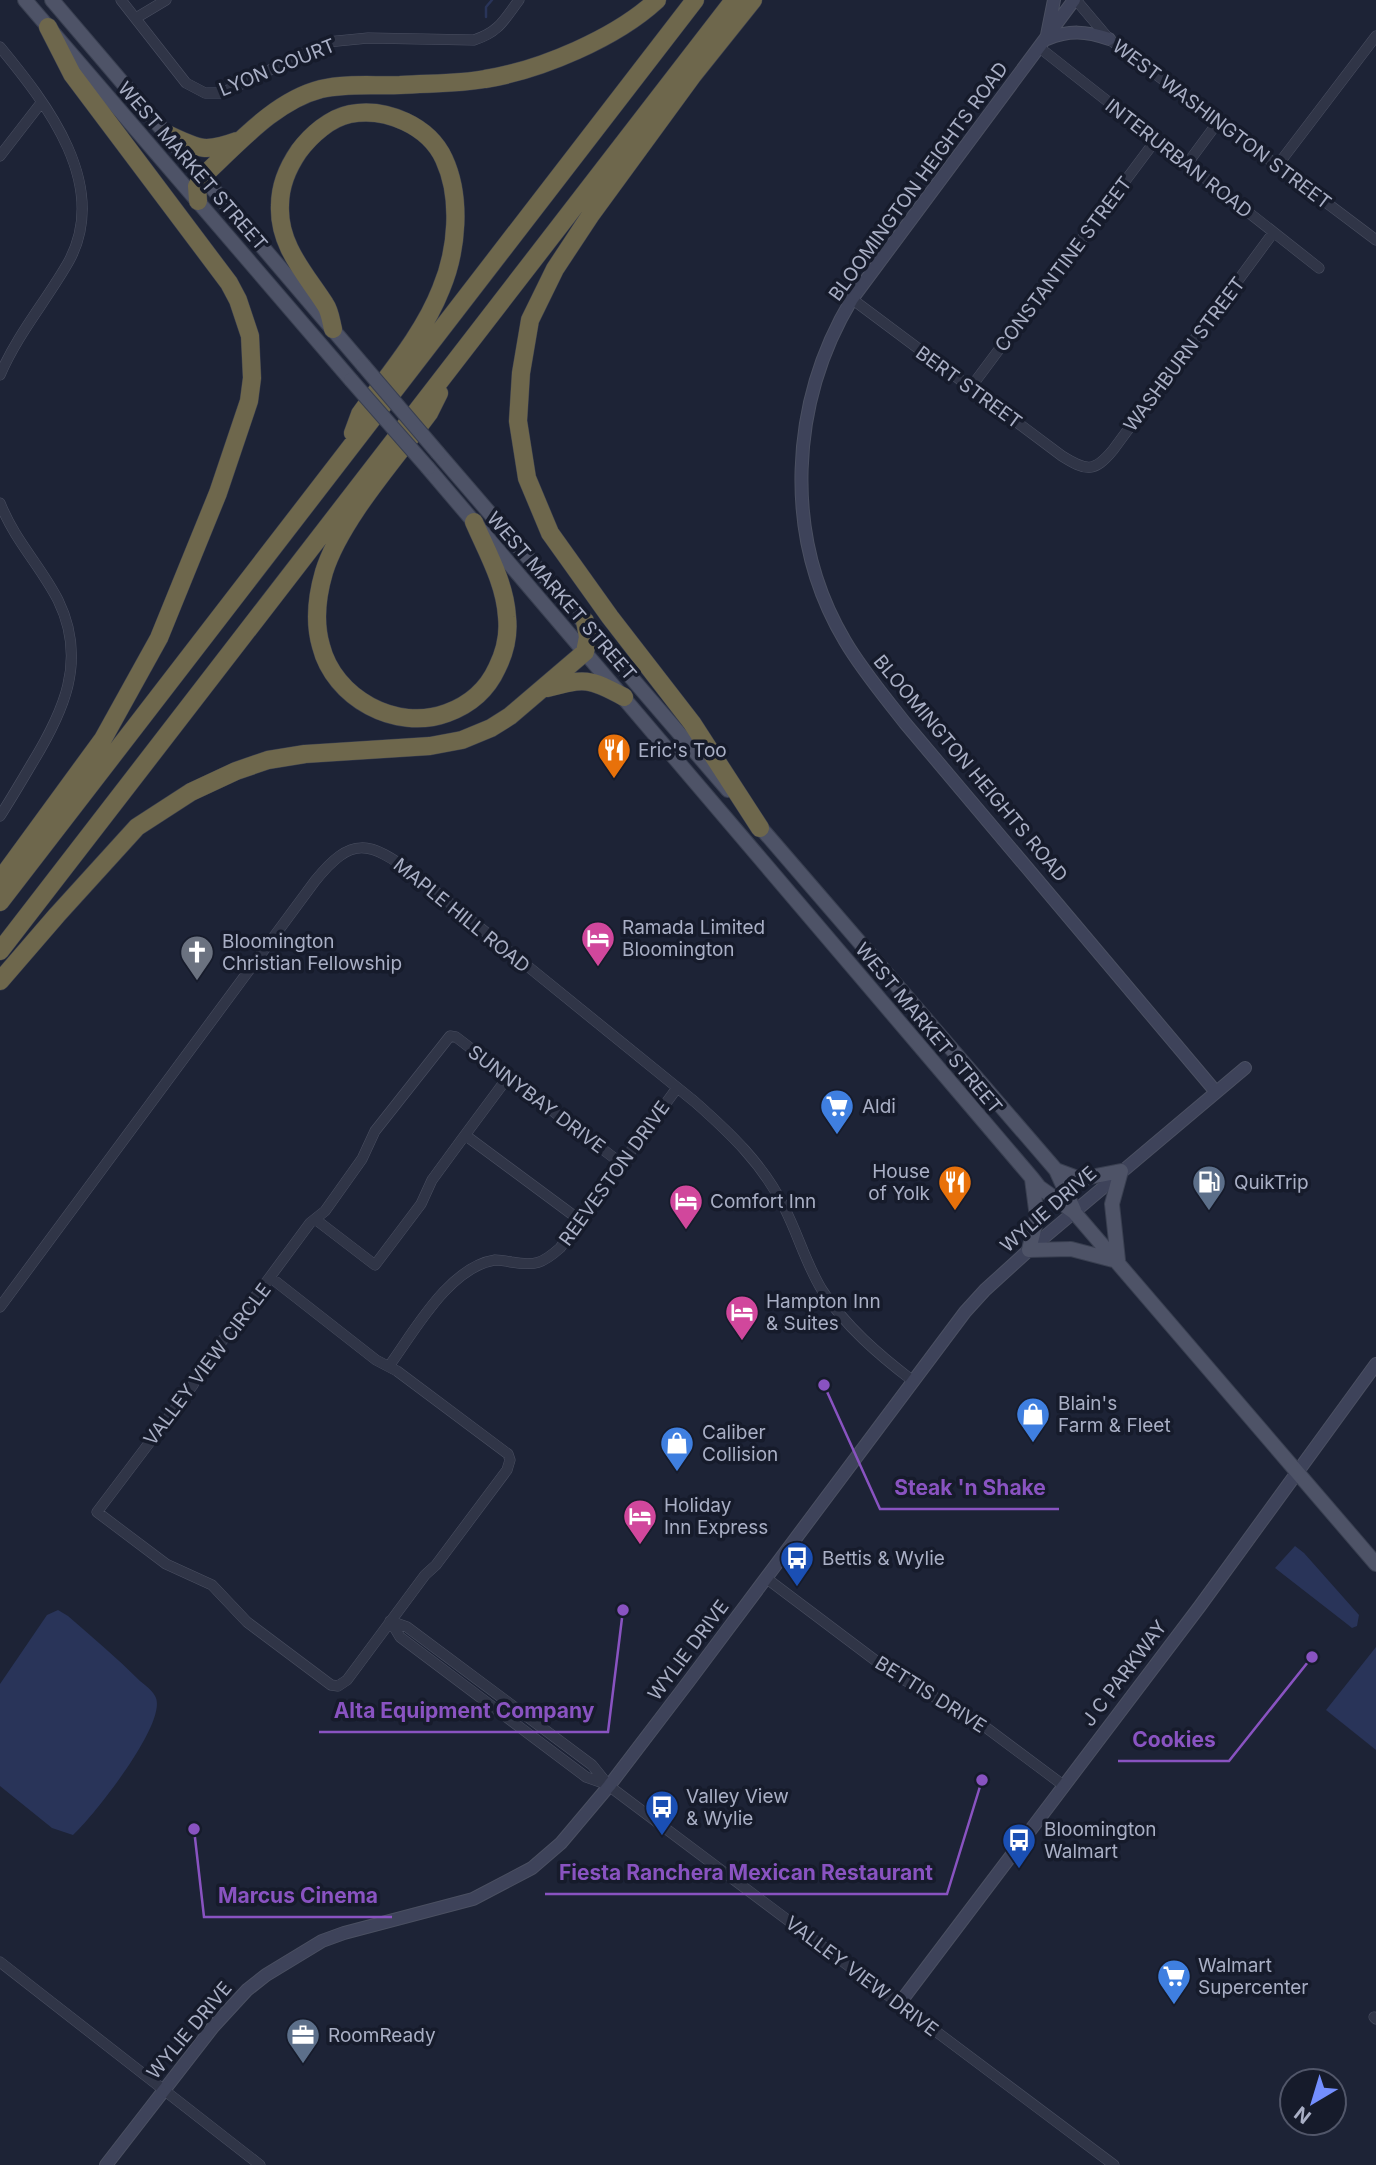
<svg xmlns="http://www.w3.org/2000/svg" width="1376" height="2165" viewBox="0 0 1376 2165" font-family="Inter,sans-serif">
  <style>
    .water { fill: #293459 }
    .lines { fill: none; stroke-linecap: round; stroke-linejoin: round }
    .stream { stroke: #293459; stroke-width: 2.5 }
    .street-casing { stroke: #4b5062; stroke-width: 11 }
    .secondary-casing { stroke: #4b5062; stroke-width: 14 }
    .primary-casing { stroke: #393f50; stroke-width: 16 }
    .highway-casing { stroke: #383d4e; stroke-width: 19 }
    .street { stroke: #303547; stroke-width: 10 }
    .secondary { stroke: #3e435a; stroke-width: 12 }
    .primary { stroke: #4e5367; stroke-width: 14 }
    .highway { stroke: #6e674c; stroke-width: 18 }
    .primary-bridge-casing { stroke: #393f50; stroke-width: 16; stroke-linecap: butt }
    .primary-bridge { stroke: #4e5367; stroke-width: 14 }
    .labels { text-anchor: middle; stroke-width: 7; stroke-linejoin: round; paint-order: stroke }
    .street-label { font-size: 19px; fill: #a9afc5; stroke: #161b2b }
    .poi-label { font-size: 19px; fill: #a9afc5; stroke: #161b2b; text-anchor: start }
    .leader { fill: none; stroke: #8953c1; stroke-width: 2.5 }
    .callout-dot { fill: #8953c1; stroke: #161b2b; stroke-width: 2.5 }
    .callout-label { font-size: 21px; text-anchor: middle; font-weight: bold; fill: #8953c1; stroke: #161b2b; stroke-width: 7; stroke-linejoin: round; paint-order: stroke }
  </style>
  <rect width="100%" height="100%" fill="#1d2336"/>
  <path class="water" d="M1295,1546L1304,1553L1359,1615L1357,1626L1352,1628L1347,1624L1275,1568Z
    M58,1610L68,1616C92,1637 117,1658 140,1681C145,1685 152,1690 155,1696C170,1720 93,1817 73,1835L52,1828L0,1786V1684L47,1615Z
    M1376,1647V1750L1326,1710Z"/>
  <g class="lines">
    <path class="stream" d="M486,17V7L492,0"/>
    <g class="street-casing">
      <path id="street" d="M121,0L186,83L205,93H220L231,89L327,42L368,38L474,40C499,32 504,20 519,0
        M1076,0L1109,39L1376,240
        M136,18L166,0
        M0,47C47,104 110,185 69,261C47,300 18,333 0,375
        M1040,48L1319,268
        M0,156L41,103
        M1187,164L1218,122
        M1277,166L1376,36
        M852,299L1062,456C1086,471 1094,473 1113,450L1273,233
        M971,387L1155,141
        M0,503C15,541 40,565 58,600C88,661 63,713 31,765C21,782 11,799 0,816
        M465,1135L508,1077
        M315,1219L375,1265L421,1204L432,1180L465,1135L581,1221
        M270,1277L376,1360L397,1371L508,1454L510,1460L507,1470L436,1565L425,1575L347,1680L338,1686L331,1685L247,1622L212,1585L166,1564L97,1512L193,1385L199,1372Z
        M270,1277L310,1223L325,1211L362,1159L375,1131L450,1036L456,1037L622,1164
        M0,1307L315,881C352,835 369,841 414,874L695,1102C730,1133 763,1164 784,1207C798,1234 806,1264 822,1290C845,1326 879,1355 913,1381
        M389,1366C414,1332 449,1267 495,1260C500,1260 506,1261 511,1262C535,1266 542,1264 560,1248L677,1088
        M766,1578L892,1673L980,1723L1063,1785
        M390,1621L407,1627L592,1765L609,1786L1114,2165
        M391,1622L400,1637L586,1777L606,1784
        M0,1962L260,2165
        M1374,2017L1376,2019"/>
    </g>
    <g class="secondary-casing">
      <path id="secondary" d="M1074,0L852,299C790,402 782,535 845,641C862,670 884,696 905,723L1216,1092
        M1047,35L1054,0
        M1047,39C1069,30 1086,31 1109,39
        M899,2004L1200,1606L1376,1364
        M106,2165L213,2027L247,1990L266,1975L322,1941L344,1933L473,1899L532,1868L561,1843L609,1786L689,1681L965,1312L985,1290L1029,1250L1245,1068"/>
    </g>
    <g class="primary-casing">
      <path id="primary" d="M25,0L351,380
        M52,0L363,365
        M438,453L728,790
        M428,468L1032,1178L1039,1187L1074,1212L1376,1564
        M755,821L1056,1170L1074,1210
        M1056,1170L1080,1179L1121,1171L1112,1204L1118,1260
        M1032,1179L1037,1217L1029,1250L1071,1249L1117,1261"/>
    </g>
    <g class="highway-casing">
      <path id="highway" d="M753,0L693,75L590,216L555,269L530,320L521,373L518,421L527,478L550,533L610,617L692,723L760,828
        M167,134C199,149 204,153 237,141
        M198,201L197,186L202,177C237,145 274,101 321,89C346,83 374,86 400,85C428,83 458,84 485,79C541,70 616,38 657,0
        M333,329C331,321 330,311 325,304C305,273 278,245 280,205C280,185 288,167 299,151C311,135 330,118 350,114C386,107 429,126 444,159C462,198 457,251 441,289C423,335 388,375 360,414L353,433
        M439,393L429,413C396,458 340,520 324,572C317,596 314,622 321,646C334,698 396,732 447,713C469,705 487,690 497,668C505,652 509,635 507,617C505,583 487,552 474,522
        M547,688C585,678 589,678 624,697
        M0,880L103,739L159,638L218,493L249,401L252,378L250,336L238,300L229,283L72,74L48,27
        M0,902L695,0
        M0,951L734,0
        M0,981L57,915L137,827L191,792L236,771L268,760L305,754L430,746L462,740L491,728L510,716L585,652L588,637L585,621"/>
    </g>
    <use href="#street" class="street"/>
    <use href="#secondary" class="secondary"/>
    <use href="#primary" class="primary"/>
    <use href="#highway" class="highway"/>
    <g class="primary-bridge-casing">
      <path id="primary-bridge" d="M363,365L438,453
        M351,380L428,468"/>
    </g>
    <use href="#primary-bridge" class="primary-bridge"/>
  </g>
  <defs>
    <g id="restaurant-pin" transform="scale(1.75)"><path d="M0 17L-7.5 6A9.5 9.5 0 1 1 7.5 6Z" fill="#e8710a" stroke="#161b2b"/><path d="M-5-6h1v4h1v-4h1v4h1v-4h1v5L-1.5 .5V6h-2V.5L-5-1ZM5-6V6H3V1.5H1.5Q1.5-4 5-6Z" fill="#fff"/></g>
    <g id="hotel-pin" transform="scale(1.75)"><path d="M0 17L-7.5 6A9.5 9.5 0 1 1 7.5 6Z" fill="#d1479c" stroke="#161b2b"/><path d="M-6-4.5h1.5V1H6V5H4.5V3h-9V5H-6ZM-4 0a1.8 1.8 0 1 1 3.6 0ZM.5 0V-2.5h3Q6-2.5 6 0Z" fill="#fff"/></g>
    <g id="church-pin" transform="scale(1.75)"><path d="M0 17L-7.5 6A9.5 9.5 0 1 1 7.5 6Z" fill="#6b7280" stroke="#161b2b"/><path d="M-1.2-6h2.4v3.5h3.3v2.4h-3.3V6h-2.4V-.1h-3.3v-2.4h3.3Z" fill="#fff"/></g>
    <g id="supermarket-pin" transform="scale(1.75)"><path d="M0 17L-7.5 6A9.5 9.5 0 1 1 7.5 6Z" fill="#3f7fe0" stroke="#161b2b"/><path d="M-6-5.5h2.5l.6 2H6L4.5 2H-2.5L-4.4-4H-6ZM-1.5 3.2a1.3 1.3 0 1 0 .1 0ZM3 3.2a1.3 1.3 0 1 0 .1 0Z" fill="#fff"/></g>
    <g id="fuel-pin" transform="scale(1.75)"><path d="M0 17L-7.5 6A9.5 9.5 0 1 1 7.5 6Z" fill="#5c6f8a" stroke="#161b2b"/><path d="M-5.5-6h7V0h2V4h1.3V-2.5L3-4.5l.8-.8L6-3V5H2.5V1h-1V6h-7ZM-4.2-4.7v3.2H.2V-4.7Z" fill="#fff"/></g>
    <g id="shop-pin" transform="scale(1.75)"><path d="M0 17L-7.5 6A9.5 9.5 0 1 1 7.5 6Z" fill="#3f7fe0" stroke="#161b2b"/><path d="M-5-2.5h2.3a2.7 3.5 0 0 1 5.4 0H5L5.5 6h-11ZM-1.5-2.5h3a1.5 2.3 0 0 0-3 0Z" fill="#fff"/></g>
    <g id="bus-pin" transform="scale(1.75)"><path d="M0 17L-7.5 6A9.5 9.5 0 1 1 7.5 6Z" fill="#1a4fb4" stroke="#161b2b"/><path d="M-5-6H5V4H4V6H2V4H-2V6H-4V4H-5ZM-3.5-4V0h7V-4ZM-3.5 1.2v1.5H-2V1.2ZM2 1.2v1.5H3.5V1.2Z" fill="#fff"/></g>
    <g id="office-pin" transform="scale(1.75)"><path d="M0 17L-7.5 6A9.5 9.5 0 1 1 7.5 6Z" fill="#5c6f8a" stroke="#161b2b"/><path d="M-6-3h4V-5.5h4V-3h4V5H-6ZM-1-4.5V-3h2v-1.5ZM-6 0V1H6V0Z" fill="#fff"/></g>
  </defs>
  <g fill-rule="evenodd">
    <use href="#restaurant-pin" x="614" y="750"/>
    <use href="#hotel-pin" x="598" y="938"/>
    <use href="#church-pin" x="197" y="952"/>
    <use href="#supermarket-pin" x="837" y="1106"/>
    <use href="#restaurant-pin" x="955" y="1182"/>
    <use href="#fuel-pin" x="1209" y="1182"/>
    <use href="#hotel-pin" x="686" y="1201"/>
    <use href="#hotel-pin" x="742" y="1312"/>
    <use href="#shop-pin" x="1033" y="1414"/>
    <use href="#shop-pin" x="677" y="1443"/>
    <use href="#hotel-pin" x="640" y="1516"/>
    <use href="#bus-pin" x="797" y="1558"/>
    <use href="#bus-pin" x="662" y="1807"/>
    <use href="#bus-pin" x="1019" y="1840"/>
    <use href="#supermarket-pin" x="1174" y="1976"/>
    <use href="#office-pin" x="303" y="2035"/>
  </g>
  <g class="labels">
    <g class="street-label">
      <text transform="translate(277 67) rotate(-22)" y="7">LYON COURT</text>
      <text transform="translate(1222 124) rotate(37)" y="7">WEST WASHINGTON STREET</text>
      <text transform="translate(1179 158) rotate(38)" y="7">INTERURBAN ROAD</text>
      <text transform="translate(193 166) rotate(49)" y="7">WEST MARKET STREET</text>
      <text transform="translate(918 181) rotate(-54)" y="7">BLOOMINGTON HEIGHTS ROAD</text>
      <text transform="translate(1063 264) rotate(-53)" y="7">CONSTANTINE STREET</text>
      <text transform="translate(1184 354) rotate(-53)" y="7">WASHBURN STREET</text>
      <text transform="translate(969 387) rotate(36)" y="7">BERT STREET</text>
      <text transform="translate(562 596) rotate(49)" y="7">WEST MARKET STREET</text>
      <text transform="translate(971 768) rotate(50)" y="7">BLOOMINGTON HEIGHTS ROAD</text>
      <text transform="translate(462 915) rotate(39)" y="7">MAPLE HILL ROAD</text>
      <text transform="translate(929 1028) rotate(50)" y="7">WEST MARKET STREET</text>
      <text transform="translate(537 1099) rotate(37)" y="7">SUNNYBAY DRIVE</text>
      <text transform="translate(614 1173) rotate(-54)" y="7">REEVESTON DRIVE</text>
      <text transform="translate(1048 1209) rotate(-41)" y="7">WYLIE DRIVE</text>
      <text transform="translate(207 1364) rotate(-53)" y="7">VALLEY VIEW CIRCLE</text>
      <text transform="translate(688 1650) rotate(-53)" y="7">WYLIE DRIVE</text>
      <text transform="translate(1124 1673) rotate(-53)" y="7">J C PARKWAY</text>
      <text transform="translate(931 1694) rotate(32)" y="7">BETTIS DRIVE</text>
      <text transform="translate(862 1976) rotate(37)" y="7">VALLEY VIEW DRIVE</text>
      <text transform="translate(189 2030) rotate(-50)" y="7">WYLIE DRIVE</text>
    </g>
    <g class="poi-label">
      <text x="638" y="757">Eric's Too</text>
      <text x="622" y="934">Ramada Limited<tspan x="622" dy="22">Bloomington</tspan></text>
      <text x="222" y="948">Bloomington<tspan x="222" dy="22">Christian Fellowship</tspan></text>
      <text x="862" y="1113">Aldi</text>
      <text x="930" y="1178" text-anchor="end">House<tspan x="930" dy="22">of Yolk</tspan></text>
      <text x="1234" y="1189">QuikTrip</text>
      <text x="710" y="1208">Comfort Inn</text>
      <text x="766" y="1308">Hampton Inn<tspan x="766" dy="22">&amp; Suites</tspan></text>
      <text x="1058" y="1410">Blain's<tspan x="1058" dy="22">Farm &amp; Fleet</tspan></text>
      <text x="702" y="1439">Caliber<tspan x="702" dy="22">Collision</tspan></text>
      <text x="664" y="1512">Holiday<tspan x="664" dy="22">Inn Express</tspan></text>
      <text x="822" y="1565">Bettis &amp; Wylie</text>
      <text x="686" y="1803">Valley View<tspan x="686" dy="22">&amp; Wylie</tspan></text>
      <text x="1044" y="1836">Bloomington<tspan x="1044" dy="22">Walmart</tspan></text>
      <text x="1198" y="1972">Walmart<tspan x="1198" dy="22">Supercenter</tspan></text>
      <text x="328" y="2042">RoomReady</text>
    </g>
  </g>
  <path class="leader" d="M824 1385L880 1509H1059M623 1610L608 1732H319M1312 1657L1229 1761H1118M982 1780L947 1894H545M194 1829L204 1917H392"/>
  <g class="callout-dot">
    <circle cx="824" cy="1385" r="7"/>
    <circle cx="623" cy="1610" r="7"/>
    <circle cx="1312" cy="1657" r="7"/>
    <circle cx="982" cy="1780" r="7"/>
    <circle cx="194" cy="1829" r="7"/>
  </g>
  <g class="callout-label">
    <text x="970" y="1495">Steak 'n Shake</text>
    <text x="464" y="1718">Alta Equipment Company</text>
    <text x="1174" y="1747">Cookies</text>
    <text x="746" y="1880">Fiesta Ranchera Mexican Restaurant</text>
    <text x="298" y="1903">Marcus Cinema</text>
  </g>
  <g transform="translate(1313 2102) rotate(218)"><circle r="33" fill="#161b2b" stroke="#515669" stroke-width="2"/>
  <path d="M0-5L12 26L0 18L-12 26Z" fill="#748fff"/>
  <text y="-10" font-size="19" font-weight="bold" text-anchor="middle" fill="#a9afc5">N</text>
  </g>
</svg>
